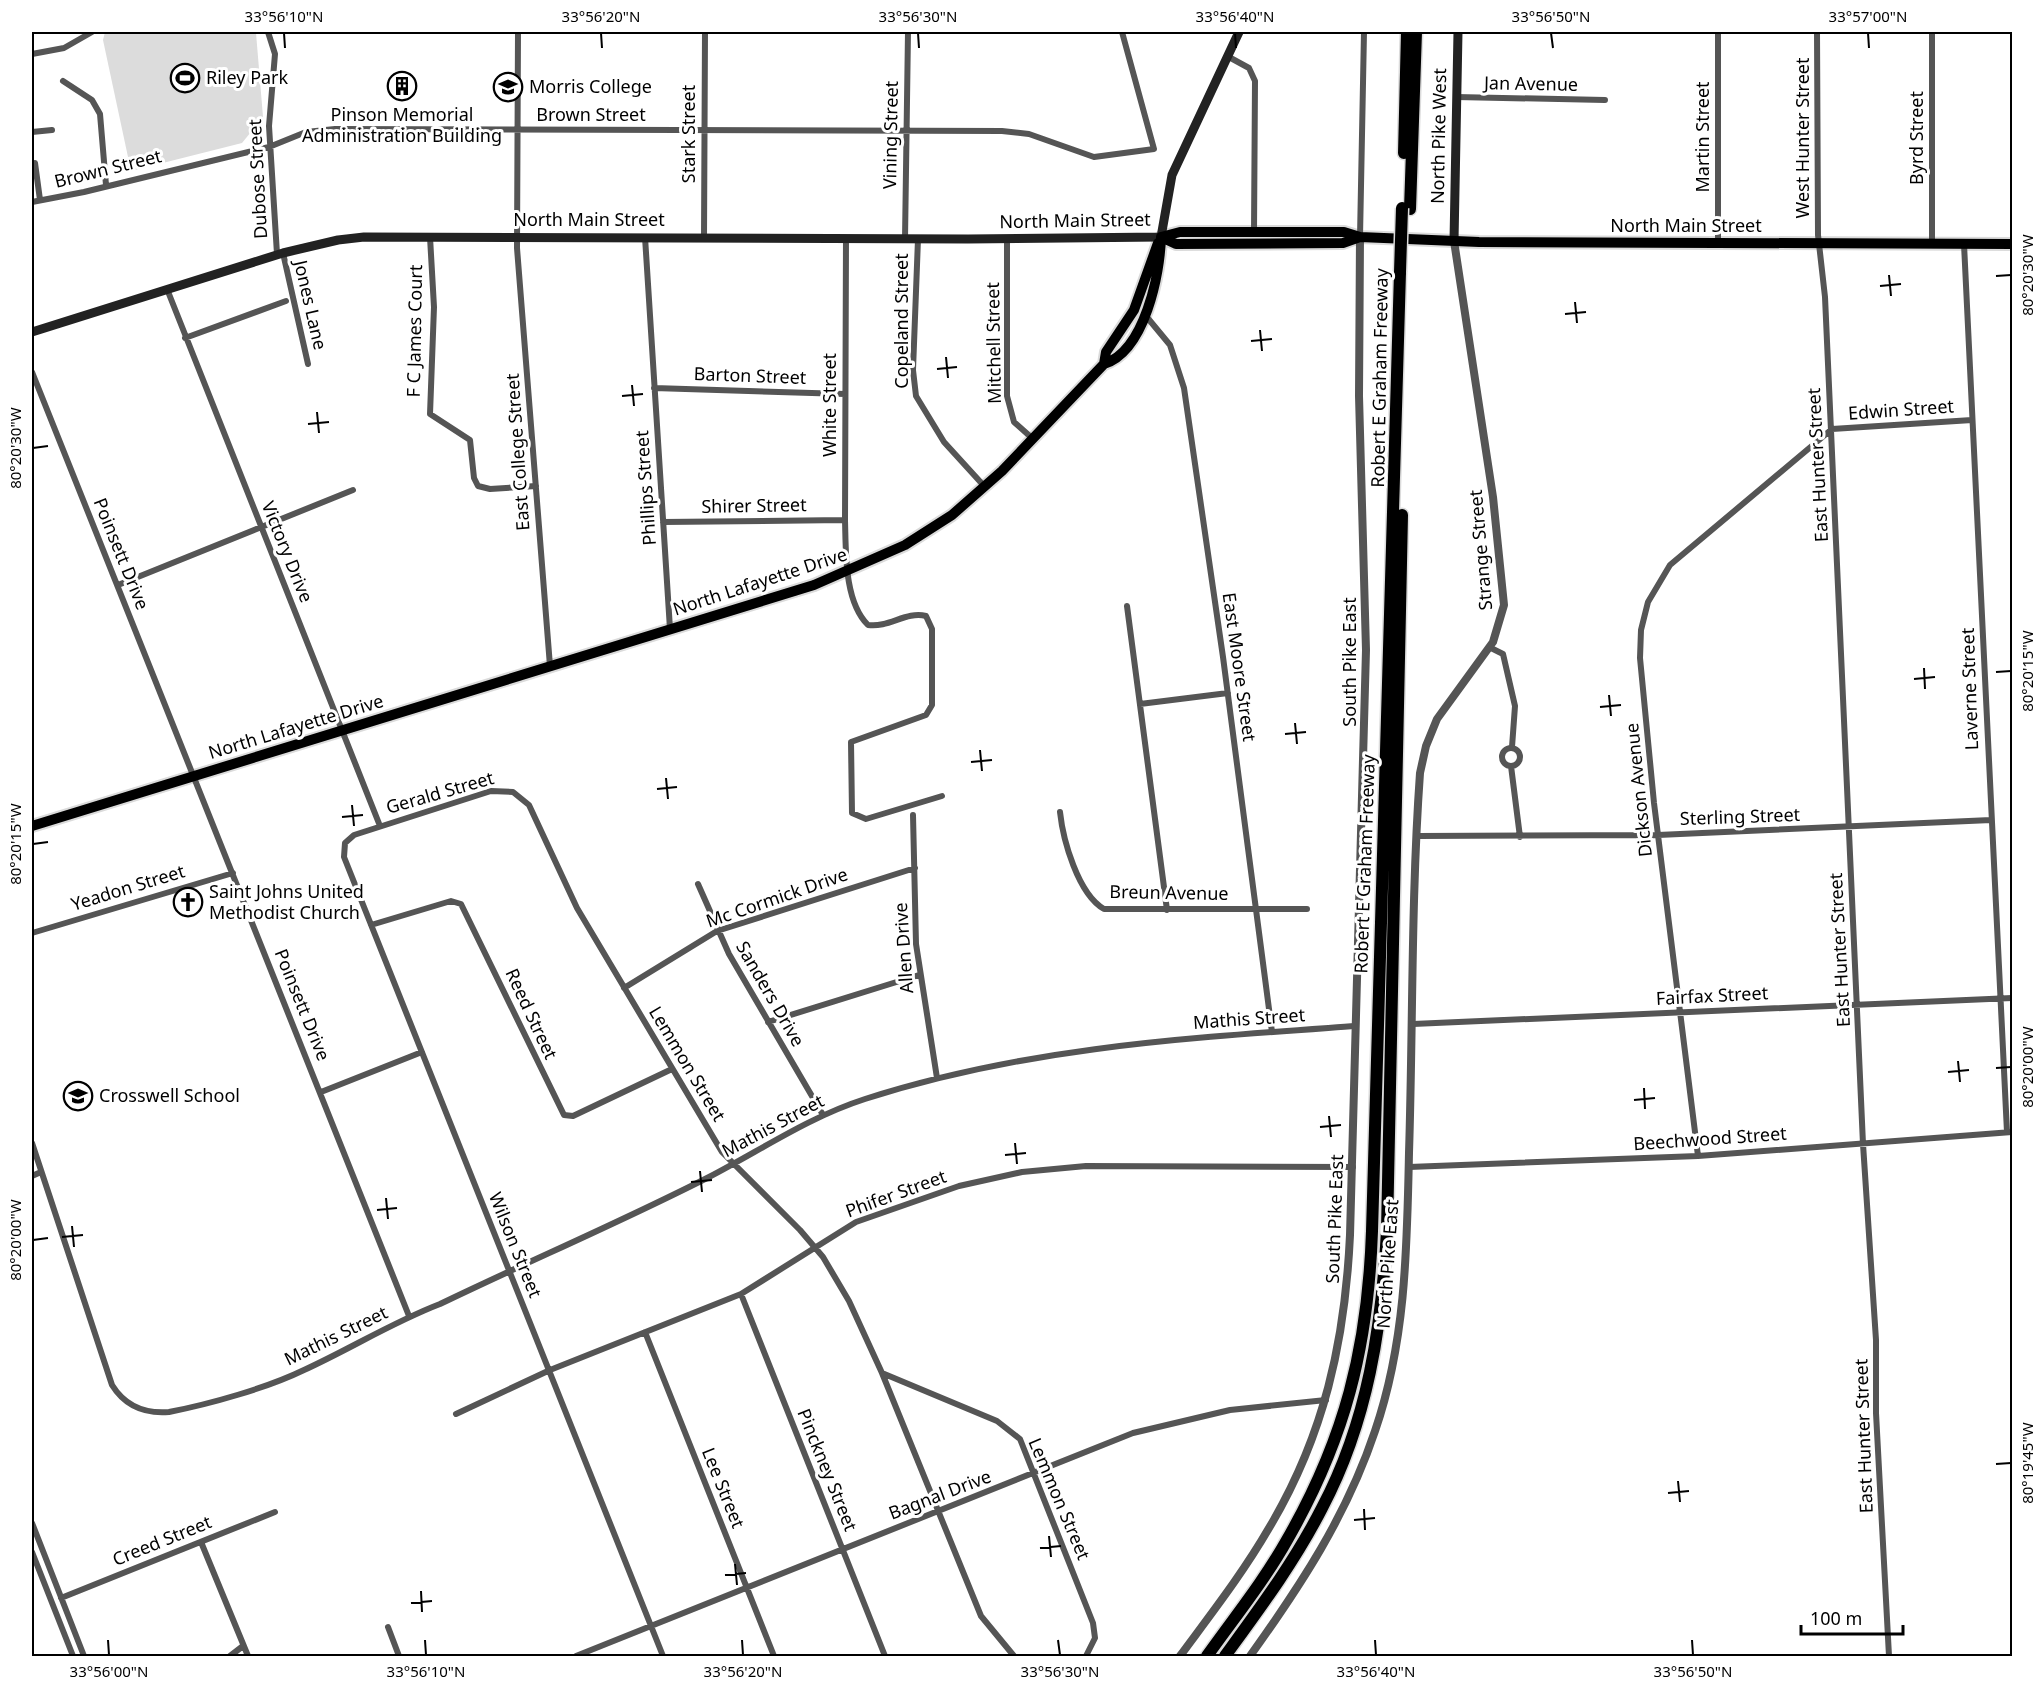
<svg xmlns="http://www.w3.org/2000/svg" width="2044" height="1688" viewBox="0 0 2044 1688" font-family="'Noto Sans',sans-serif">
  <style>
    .green { fill: #dcdcdc }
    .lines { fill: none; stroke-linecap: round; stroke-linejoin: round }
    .primary-casing { stroke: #dbdbdb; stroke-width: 14 }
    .motorway-casing { stroke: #dbdbdb; stroke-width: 15 }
    .minor { stroke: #555; stroke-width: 6 }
    .tertiary { stroke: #555; stroke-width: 8 }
    .secondary { stroke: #222; stroke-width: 9 }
    .primary { stroke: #000; stroke-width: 10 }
    .motorway { stroke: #000; stroke-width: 12 }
    .motorway-bridge-casing { stroke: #dbdbdb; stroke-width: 15; stroke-linecap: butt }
    .motorway-bridge { stroke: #000; stroke-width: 12 }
    .ticks { fill: none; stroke: #000; stroke-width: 2 }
    .labels { text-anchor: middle; stroke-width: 6; stroke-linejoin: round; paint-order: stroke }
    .poi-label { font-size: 18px; fill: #000; stroke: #fff; text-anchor: start }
    .street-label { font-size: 18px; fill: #000; stroke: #fff }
    .neatline { fill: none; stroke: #000; stroke-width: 2 }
    .ticks-label { font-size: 15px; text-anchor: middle; fill: #000 }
  </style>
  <rect width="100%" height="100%" fill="#fff"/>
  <path class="green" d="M105,32L256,33L263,117L242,143L131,171L103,40Z"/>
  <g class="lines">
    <g class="primary-casing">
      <path id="primary" d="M1161,237L1180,232H1344L1360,237L1479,242L2012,244
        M1161,237L1176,244L1343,243L1360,237
        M1104,364L1106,352L1134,310L1158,243
        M32,826L814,585L905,545L952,515L1002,471L1104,364C1145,351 1160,274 1161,237"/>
    </g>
    <g class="motorway-casing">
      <path id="motorway" d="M1404,153L1407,32
        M1410,209L1416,32
        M1207,1656C1234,1618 1264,1581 1287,1540C1345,1439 1368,1348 1372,1231L1400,272
        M1225,1656C1260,1608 1295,1561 1322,1508C1368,1421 1382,1326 1387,1230L1402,515"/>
    </g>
    <path class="minor" d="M268,32L275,54L269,126L277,254
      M518,32L517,248L550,666
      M1817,32L1818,235L1825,297L1863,1144L1876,1340V1413L1889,1656
      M1932,32V244
      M32,54L64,48L92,32
      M1227,56L1249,68L1255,81L1254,232
      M63,81L92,100L100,114L106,185
      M1456,97L1605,100
      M32,132L52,130
      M35,163L40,200
      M32,202L84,192L269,147L306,132L335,129L1002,131L1029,134L1094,157L1154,149L1122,32
      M430,237L434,307L430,414L470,440L474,478L478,486L490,489L536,486
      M645,237L670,629
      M704,237L705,32
      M1360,237L1364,32
      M846,238L845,520C846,552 844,601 868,625C889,628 906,611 926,616L932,629V705L926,715L851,742L852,813L866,819L942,796
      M905,239L908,32
      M918,239L913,370L916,396L944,442L985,487
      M1007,239V396L1014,422L1032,438
      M1718,243V32
      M1964,244L2007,1132
      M283,253L308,364
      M167,289L380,826
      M1146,316L1170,345L1184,388L1223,657L1272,1032
      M185,338L286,301
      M32,372L409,1316
      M654,388L845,394
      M663,522L845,520
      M118,585L353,490
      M1127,606L1167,910
      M1489,647L1503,654L1515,706L1512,747
      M1140,704L1228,693
      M1502 757a9 9 0 1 1 18 0a9 9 0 1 1-18 0Z
      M1511,766L1520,837
      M1060,812C1063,840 1078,894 1104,909H1307
      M913,815L916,944L937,1078
      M1418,836L1658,835L1991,820
      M698,884L729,954L823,1115
      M371,925L451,901L461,904L564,1115L573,1116L672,1069
      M32,933L233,873
      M624,988L717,931L915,868
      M768,1022L919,975
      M1413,1024L2012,998
      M321,1092L422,1052
      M32,1143L112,1385C125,1406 144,1414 169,1412C210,1404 267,1388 304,1370C350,1349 393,1322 440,1304C529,1261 621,1222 709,1177C761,1150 809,1117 865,1099C1027,1047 1188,1038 1356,1026
      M1698,1156L1654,803L1640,658L1641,630L1648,602L1670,565L1832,429L1972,420
      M1409,1167L1698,1156L2012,1132
      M32,1176L41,1172
      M741,1294L885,1656
      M645,1332L774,1656
      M882,1373L981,1616L1014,1656
      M456,1414L550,1370L741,1294L856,1222L959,1186L1022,1172L1086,1166L1353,1167
      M32,1523L84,1656
      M201,1542L248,1656
      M32,1552L73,1656
      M61,1598L275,1512
      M388,1627L399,1656
      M230,1656L243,1646
      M576,1656L1133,1433L1230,1410L1326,1400
      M663,1656L344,857L345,843L354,835L491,791L513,792L529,805L577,908L722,1152L800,1230L823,1257L849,1301L882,1373L997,1421L1020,1439L1093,1623L1095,1638L1086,1656"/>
    <path class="tertiary" d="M1180,1656C1211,1614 1243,1573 1269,1528C1324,1436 1345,1342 1350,1235L1366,650L1359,396L1360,237
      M1250,1656C1301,1585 1347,1515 1375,1431C1406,1341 1407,1247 1409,1153C1413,1027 1411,899 1420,773L1426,746L1437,719L1493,642L1504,605L1493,497L1454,241"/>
    <path class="secondary" d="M1454,241L1458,32
      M32,332L283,253L338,240L364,237L968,239L1161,237L1172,175L1239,32"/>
    <use href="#primary" class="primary"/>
    <use href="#motorway" class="motorway"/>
    <g class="motorway-bridge-casing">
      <path id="motorway-bridge" d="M1400,272L1402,208"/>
    </g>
    <use href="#motorway-bridge" class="motorway-bridge"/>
  </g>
  <path class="ticks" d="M284,33L285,48M601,33L602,48M918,33L919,48M1235,33L1236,48M1551,33L1553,48M1868,33L1869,48M1889,275L1891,296M1996,276L2011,275M1880,286L1901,284M1575,302L1577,323M1565,314L1586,312M1260,330L1262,351M1251,341L1272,339M946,357L948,378M937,369L957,367M632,385L634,406M622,396L643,394M317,412L319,433M308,424L329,422M33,448L48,446M1924,668L1925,689M1996,672L2011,671M1914,679L1935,677M1609,695L1611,716M1600,707L1621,705M1295,723L1297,744M1285,734L1306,732M980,750L982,771M971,762L992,760M666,778L668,799M657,789L677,787M352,805L354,826M342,817L363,815M33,844L48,842M1958,1061L1960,1082M1996,1068L2011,1067M1948,1072L1969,1070M1644,1088L1645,1109M1634,1100L1655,1098M1329,1116L1331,1137M1320,1127L1341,1125M1015,1143L1017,1164M1005,1155L1026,1153M700,1171L702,1192M691,1182L712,1180M386,1198L388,1219M377,1210L397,1208M72,1226L74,1247M62,1237L83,1235M33,1240L48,1238M1996,1464L2011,1463M1678,1481L1680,1502M1668,1493L1689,1491M1364,1509L1365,1530M1354,1520L1375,1518M1049,1536L1051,1557M1040,1548L1061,1546M735,1564L737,1585M725,1575L746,1573M421,1591L422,1612M411,1603L432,1601M108,1640L109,1655M425,1640L426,1655M742,1640L743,1655M1058,1640L1060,1655M1375,1640L1376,1655M1692,1640L1693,1655"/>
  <defs>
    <g id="stadium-ring" transform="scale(1.5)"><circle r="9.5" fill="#fff" stroke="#000" stroke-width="1.5"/><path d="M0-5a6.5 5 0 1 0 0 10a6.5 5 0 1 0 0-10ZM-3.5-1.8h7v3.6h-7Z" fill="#000"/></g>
    <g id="building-ring" transform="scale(1.5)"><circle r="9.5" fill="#fff" stroke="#000" stroke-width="1.5"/><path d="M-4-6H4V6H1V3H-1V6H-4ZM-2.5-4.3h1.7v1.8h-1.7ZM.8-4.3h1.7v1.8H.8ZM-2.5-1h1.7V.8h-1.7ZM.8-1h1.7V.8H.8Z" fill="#000"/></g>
    <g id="university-ring" transform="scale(1.5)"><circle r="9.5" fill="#fff" stroke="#000" stroke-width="1.5"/><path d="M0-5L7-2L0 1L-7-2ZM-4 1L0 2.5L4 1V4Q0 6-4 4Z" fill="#000"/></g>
    <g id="church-ring" transform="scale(1.5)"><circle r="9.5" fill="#fff" stroke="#000" stroke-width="1.5"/><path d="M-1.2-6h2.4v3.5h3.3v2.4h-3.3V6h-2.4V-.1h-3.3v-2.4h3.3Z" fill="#000"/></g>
    <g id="school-ring" transform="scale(1.5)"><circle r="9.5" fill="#fff" stroke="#000" stroke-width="1.5"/><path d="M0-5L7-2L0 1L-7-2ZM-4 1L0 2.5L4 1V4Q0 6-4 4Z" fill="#000"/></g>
  </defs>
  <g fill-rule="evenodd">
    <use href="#stadium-ring" x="185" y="78"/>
    <use href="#building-ring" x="402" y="86"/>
    <use href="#university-ring" x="508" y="87"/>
    <use href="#church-ring" x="188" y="902"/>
    <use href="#school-ring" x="78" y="1096"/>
  </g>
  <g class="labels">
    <g class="poi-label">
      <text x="206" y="84">Riley Park</text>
      <text x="529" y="93">Morris College</text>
      <text x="402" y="121" text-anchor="middle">Pinson Memorial<tspan x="402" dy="21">Administration Building</tspan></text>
      <text x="209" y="898">Saint Johns United<tspan x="209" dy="21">Methodist Church</tspan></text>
      <text x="99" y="1102">Crosswell School</text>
    </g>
    <g class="street-label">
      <text transform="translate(1531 84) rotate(1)" y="6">Jan Avenue</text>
      <text x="591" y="121">Brown Street</text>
      <text transform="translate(689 134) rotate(-90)" y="6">Stark Street</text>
      <text transform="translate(891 135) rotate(-89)" y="6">Vining Street</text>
      <text transform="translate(1439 136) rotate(-89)" y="6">North Pike West</text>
      <text transform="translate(1703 137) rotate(-90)" y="6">Martin Street</text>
      <text transform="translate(1803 138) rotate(-90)" y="6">West Hunter Street</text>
      <text transform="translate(1917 138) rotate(-90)" y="6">Byrd Street</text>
      <text transform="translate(108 169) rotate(-14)" y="6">Brown Street</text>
      <text transform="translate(258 179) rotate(-93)" y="6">Dubose Street</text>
      <text x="589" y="226">North Main Street</text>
      <text transform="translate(1075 221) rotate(-1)" y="6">North Main Street</text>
      <text x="1686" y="232">North Main Street</text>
      <text transform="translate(310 305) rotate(77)" y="6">Jones Lane</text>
      <text transform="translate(902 321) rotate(-90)" y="6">Copeland Street</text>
      <text transform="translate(415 331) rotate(-89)" y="6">F C James Court</text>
      <text transform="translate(994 343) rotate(-91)" y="6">Mitchell Street</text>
      <text transform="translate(750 376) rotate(2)" y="6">Barton Street</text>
      <text transform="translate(1380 378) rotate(-89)" y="6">Robert E Graham Freeway</text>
      <text transform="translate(830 405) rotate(-90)" y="6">White Street</text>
      <text transform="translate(1901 410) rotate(-4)" y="6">Edwin Street</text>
      <text transform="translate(518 452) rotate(-94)" y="6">East College Street</text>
      <text transform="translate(1818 465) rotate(-93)" y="6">East Hunter Street</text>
      <text transform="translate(646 488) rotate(-94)" y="6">Phillips Street</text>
      <text transform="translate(754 506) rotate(-1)" y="6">Shirer Street</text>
      <text transform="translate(1481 550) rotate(-95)" y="6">Strange Street</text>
      <text transform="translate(287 552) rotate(68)" y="6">Victory Drive</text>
      <text transform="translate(121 554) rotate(68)" y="6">Poinsett Drive</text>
      <text transform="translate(760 582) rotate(-18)" y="6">North Lafayette Drive</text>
      <text transform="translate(1350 662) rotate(-90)" y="6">South Pike East</text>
      <text transform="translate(1239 667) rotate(82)" y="6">East Moore Street</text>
      <text transform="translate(1970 689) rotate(-92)" y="6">Laverne Street</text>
      <text transform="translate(296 727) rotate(-17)" y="6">North Lafayette Drive</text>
      <text transform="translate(1639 790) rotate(-96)" y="6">Dickson Avenue</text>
      <text transform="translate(440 793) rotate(-16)" y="6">Gerald Street</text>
      <text transform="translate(1740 817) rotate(-2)" y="6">Sterling Street</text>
      <text transform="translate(1365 864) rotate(-88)" y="6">Robert E Graham Freeway</text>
      <text transform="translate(128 888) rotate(-17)" y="6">Yeadon Street</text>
      <text transform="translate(1169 893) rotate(1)" y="6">Breun Avenue</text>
      <text transform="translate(777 898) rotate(-19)" y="6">Mc Cormick Drive</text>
      <text transform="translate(904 948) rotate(-94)" y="6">Allen Drive</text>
      <text transform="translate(1840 950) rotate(-93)" y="6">East Hunter Street</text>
      <text transform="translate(770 994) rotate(60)" y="6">Sanders Drive</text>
      <text transform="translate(1712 996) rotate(-3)" y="6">Fairfax Street</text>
      <text transform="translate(302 1005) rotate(68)" y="6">Poinsett Drive</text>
      <text transform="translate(531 1014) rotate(65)" y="6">Reed Street</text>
      <text transform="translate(1249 1019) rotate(-4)" y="6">Mathis Street</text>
      <text transform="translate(687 1064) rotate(59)" y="6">Lemmon Street</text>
      <text transform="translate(773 1126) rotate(-28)" y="6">Mathis Street</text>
      <text transform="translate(1710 1139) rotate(-4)" y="6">Beechwood Street</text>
      <text transform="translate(896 1194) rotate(-20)" y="6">Phifer Street</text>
      <text transform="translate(1335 1219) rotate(-88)" y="6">South Pike East</text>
      <text transform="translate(515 1245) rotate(68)" y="6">Wilson Street</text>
      <text transform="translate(1388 1264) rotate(-86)" y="6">North Pike East</text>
      <text transform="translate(336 1336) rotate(-26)" y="6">Mathis Street</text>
      <text transform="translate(1864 1436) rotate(-92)" y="6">East Hunter Street</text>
      <text transform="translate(827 1470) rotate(68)" y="6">Pinckney Street</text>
      <text transform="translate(723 1488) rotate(68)" y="6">Lee Street</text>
      <text transform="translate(940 1495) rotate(-21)" y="6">Bagnal Drive</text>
      <text transform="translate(1059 1499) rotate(67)" y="6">Lemmon Street</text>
      <text transform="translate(162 1541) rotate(-22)" y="6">Creed Street</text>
    </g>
  </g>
  <rect width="2044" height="1688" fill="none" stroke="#ffffff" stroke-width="66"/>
  <path d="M1801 1625v9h102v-9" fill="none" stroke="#000000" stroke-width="3"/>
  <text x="1810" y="1625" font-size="18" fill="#000000" stroke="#ffffff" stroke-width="4.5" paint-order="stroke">100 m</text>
  <rect x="33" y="33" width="1978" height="1622" class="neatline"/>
  <g class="ticks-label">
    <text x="284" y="22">33°56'10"N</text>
    <text x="601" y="22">33°56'20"N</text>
    <text x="918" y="22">33°56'30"N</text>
    <text x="1235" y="22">33°56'40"N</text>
    <text x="1551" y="22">33°56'50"N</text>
    <text x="1868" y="22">33°57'00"N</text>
    <text transform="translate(2028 275) rotate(-90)" y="5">80°20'30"W</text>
    <text transform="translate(16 448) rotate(-90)" y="5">80°20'30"W</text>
    <text transform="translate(2028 671) rotate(-90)" y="5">80°20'15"W</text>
    <text transform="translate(16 844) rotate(-90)" y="5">80°20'15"W</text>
    <text transform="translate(2028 1067) rotate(-90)" y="5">80°20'00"W</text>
    <text transform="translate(16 1240) rotate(-90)" y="5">80°20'00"W</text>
    <text transform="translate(2028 1463) rotate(-90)" y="5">80°19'45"W</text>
    <text x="109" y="1677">33°56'00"N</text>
    <text x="426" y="1677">33°56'10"N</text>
    <text x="743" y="1677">33°56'20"N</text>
    <text x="1060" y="1677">33°56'30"N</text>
    <text x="1376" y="1677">33°56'40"N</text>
    <text x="1693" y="1677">33°56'50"N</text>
  </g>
</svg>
